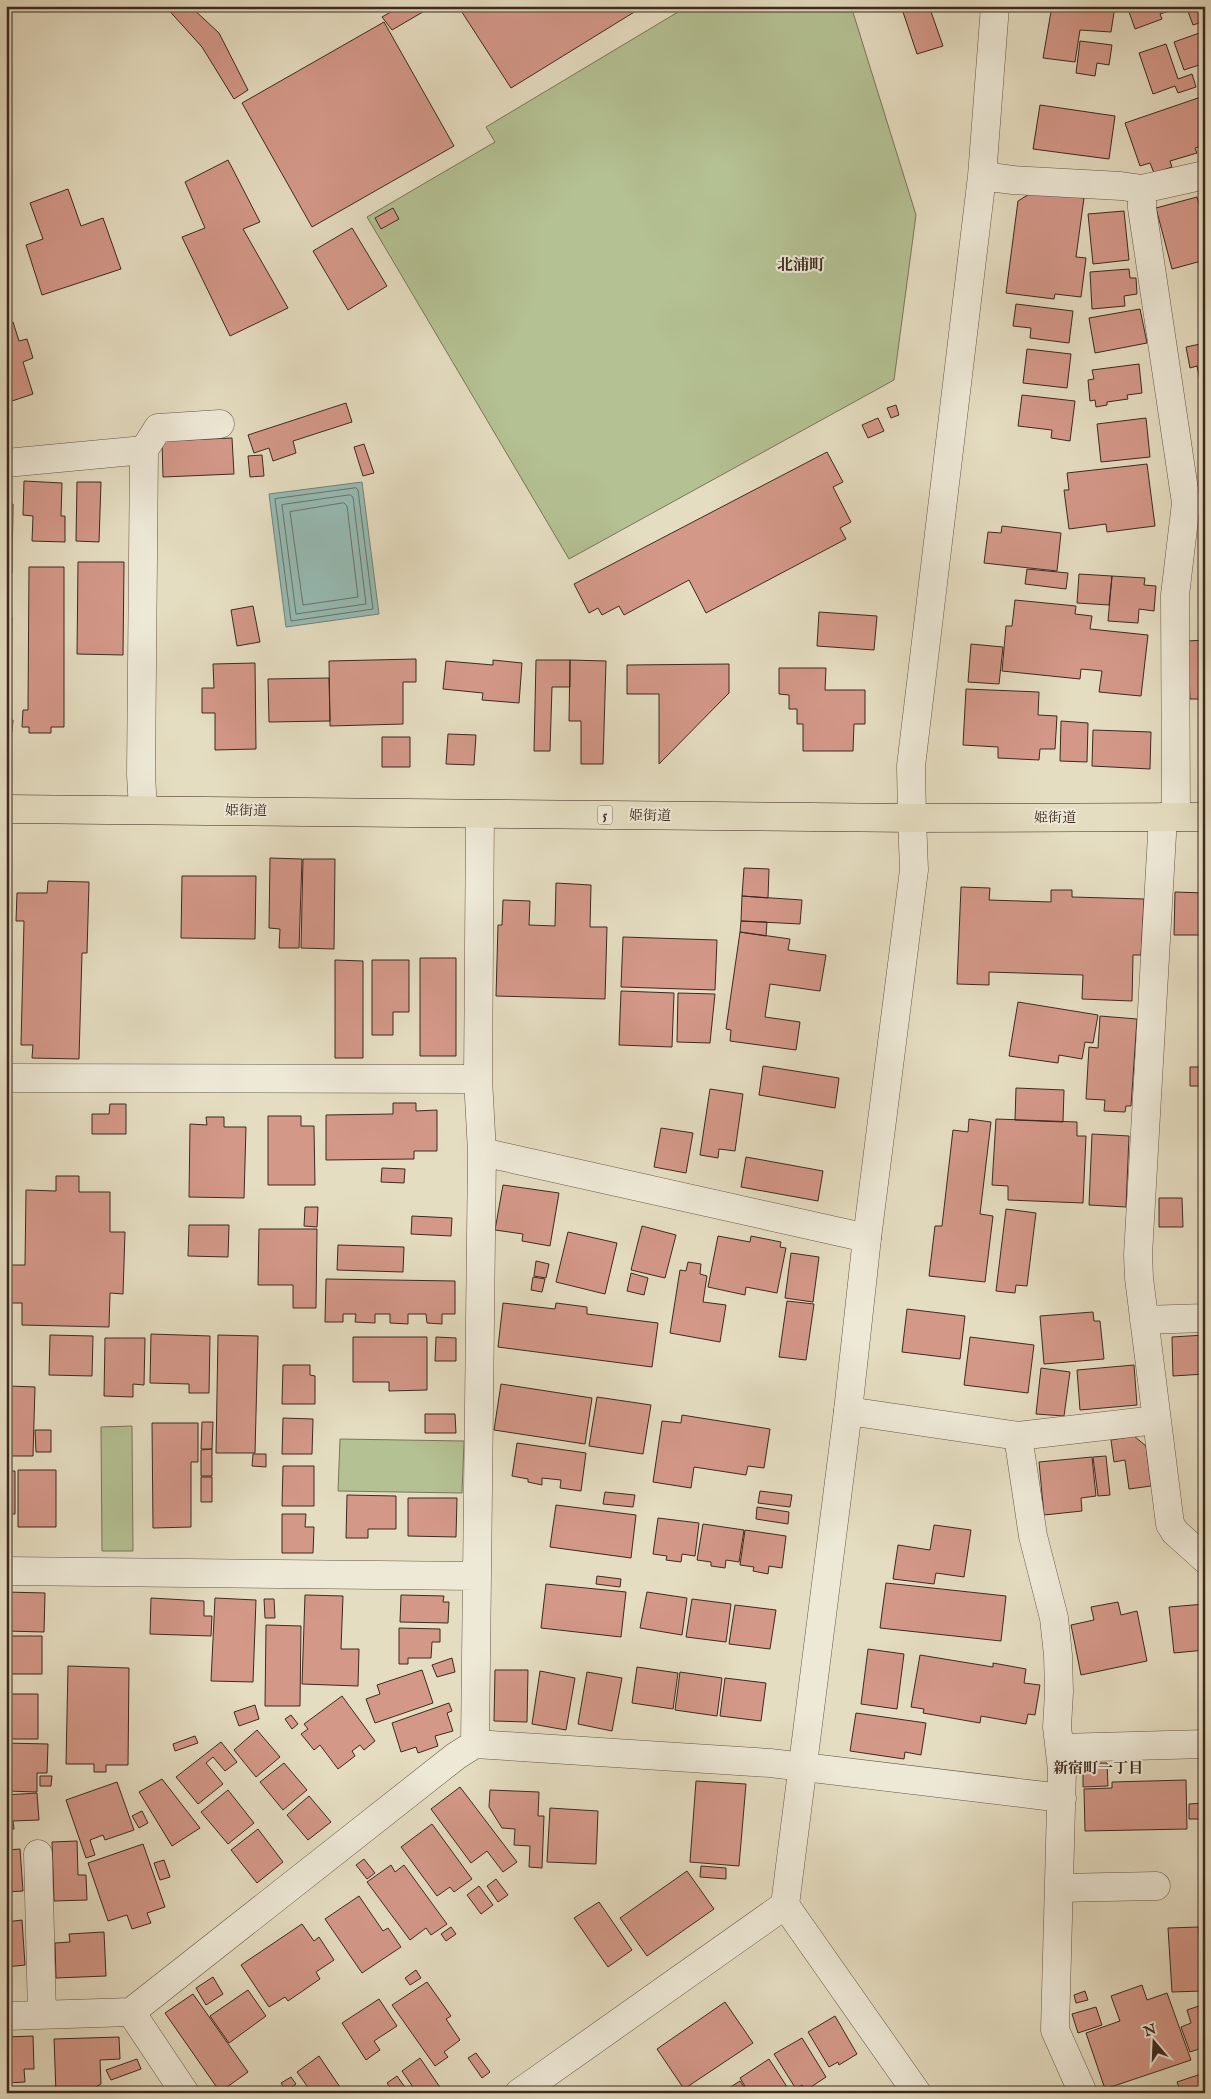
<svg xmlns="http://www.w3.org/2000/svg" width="1211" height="2099" viewBox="0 0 1211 2099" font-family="'IM FELL English','Noto Serif JP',serif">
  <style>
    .green { fill: #b4c193; stroke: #787558 }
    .water { fill: #96bbb4; stroke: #728178 }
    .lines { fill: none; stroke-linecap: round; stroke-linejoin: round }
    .shore { stroke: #6a7269; stroke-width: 1 }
    .building { fill: #d49889; stroke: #3d291e }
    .minor-casing { stroke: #675647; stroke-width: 29 }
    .tertiary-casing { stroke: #675647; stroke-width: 29 }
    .primary-casing { stroke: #3d291e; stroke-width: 29 }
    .minor { stroke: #eee9d7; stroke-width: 28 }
    .tertiary { stroke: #eee9d7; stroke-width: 28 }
    .primary { stroke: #e5ddc1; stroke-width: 28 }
    .labels { text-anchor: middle; stroke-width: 4; stroke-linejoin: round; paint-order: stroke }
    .shield { fill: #eee9d7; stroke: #726356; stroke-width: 1 }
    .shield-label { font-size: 12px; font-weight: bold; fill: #3d291e }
    .street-label { font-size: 14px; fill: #3d291e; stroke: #eee9d7 }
    .neighbourhood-label { font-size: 15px; font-weight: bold; fill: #3d291e; stroke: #eee9d7 }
    .quarter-label { font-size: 16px; font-weight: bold; fill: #3d291e; stroke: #eee9d7 }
  </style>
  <rect width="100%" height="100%" fill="#e5ddc1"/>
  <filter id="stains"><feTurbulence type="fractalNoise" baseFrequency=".004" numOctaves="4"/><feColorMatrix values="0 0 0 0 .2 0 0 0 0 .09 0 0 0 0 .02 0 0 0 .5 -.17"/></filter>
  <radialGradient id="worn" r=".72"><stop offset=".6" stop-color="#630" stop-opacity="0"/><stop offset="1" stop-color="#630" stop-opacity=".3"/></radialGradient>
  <path class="green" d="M688,6H851L916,215L894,380L569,559L367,217L495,142L486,127Z
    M132,1426L133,1551H102L101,1427Z
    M340,1439L464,1441L462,1493L338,1491Z"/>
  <path class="water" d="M362,482L379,614L286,627L269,494Z"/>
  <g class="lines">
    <path class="shore" d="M356,488L358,490L373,609L291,621L275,499Z
      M350,495L353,497L366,604L296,614L282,505Z
      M344,503L347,506L358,597L303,605L290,512Z"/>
  </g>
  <path class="building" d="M165,6H190L219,33L248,90L234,99L202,47Z
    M401,6H433L392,30L382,17Z
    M458,6H644L511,88Z
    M901,6H929L943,46L917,54Z
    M1052,6H1115L1111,32L1080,30L1075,62L1043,58Z
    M1127,6H1170L1172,10L1160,14L1162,19L1135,29Z
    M1186,6H1205V21L1193,25Z
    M384,22L454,146L312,227L242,103Z
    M1205,31V63L1184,70L1174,42Z
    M1080,41L1112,45L1109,65L1097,63L1095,76L1076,73Z
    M1166,44L1178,79L1192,74L1196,87L1178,93L1175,86L1153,94L1139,53Z
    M1201,97L1205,108V145L1195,148L1197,153L1170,161L1172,167L1154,173L1150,163L1140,166L1125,123Z
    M1040,105L1115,116L1109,159L1033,149Z
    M228,160L260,222L243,229L288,308L230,336L182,237L205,228L185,182Z
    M68,189L81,226L103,218L121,269L42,295L26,245L43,239L30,203Z
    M1034,191L1084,198L1076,257L1086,258L1081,297L1055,294L1054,299L1006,293L1018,201Z
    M1197,197L1205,225V260L1172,269L1156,208Z
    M393,208L399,219L381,229L375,218Z
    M1124,211L1129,260L1093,264L1088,214Z
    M352,228L387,286L348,310L313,251Z
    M1129,269L1130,278H1136L1137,294L1124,296L1125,306L1092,309L1090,272Z
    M1016,304L1073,311L1069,343L1030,338L1031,328L1013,326Z
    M1140,309L1147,343L1095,353L1089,318Z
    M13,322L19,341L27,339L33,358L23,362L33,394L6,403V324Z
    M1205,343V380L1200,381L1197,366L1190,368L1186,347Z
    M1027,349L1071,354L1067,388L1023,383Z
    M1139,364L1142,393L1127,395L1128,399L1107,402V405L1096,407L1095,400L1090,401L1088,380L1094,379L1092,370Z
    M1022,395L1075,401L1070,441L1051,438L1052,430L1018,426Z
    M346,403L352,422L293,441L296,453L273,461L269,448L254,453L248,435Z
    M896,405L899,415L891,418L887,408Z
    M878,418L884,431L868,438L862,425Z
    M1146,418L1150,457L1101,462L1097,424Z
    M232,438L234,474L163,477L162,441Z
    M364,444L374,473L363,476L354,447Z
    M827,452L843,482L833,487L851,522L840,528L846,539L706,613L689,580L624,615L619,606L602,615L598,608L589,613L574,584Z
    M262,455L264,476L250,477L248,456Z
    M1147,464L1155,526L1107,532L1106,524L1069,529L1064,490H1069L1067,473Z
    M24,481L62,483L61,516H65V542L32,541L33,516L23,515Z
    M77,482H101L99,542L76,541Z
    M6,504H13L12,573H6Z
    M1002,526L1061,533L1057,571L984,563L988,532L1001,533Z
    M78,562H124L123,655L77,654Z
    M29,567H64V727H51V733H29V727H22L23,710H28Z
    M1027,569L1068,573L1066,589L1025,584Z
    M1079,574L1112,576L1109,605L1077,603Z
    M1112,576L1145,578L1144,585L1156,586L1154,611L1139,609L1138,623L1108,621Z
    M1015,600L1076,606L1075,614L1092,616L1090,629L1148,635L1141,696L1099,692L1102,671L1081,669L1080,679L1002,671L1006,626H1012Z
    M253,606L260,642L237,646L231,610Z
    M819,612L877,616L874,650L817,646Z
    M6,617H12L11,682H6Z
    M1205,640V699H1190L1188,641Z
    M971,644L1003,647L999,684L968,682Z
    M416,659V682H403V724L330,726L329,661Z
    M493,660L522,663L519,703L482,700L483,693L443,689L446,661L493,665Z
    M536,660H570V687H552L550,751H534Z
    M570,660L606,661L603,764H581V721H569Z
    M255,663L256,749L215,750V713H202V688H214L213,664Z
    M729,664V693L659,764V694H627V665Z
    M779,668H826L825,690H865V724H854L853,751H803V724H797V709H789V695L779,694Z
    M329,678L330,721L269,722L268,679Z
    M966,689L1039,692L1038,715L1057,716L1055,749H1040L1039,760L998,758V747L963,745Z
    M6,720H13L12,732H6Z
    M1061,721L1088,723L1087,762L1060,761Z
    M1093,730L1151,732L1150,769L1092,766Z
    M448,734L476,735L474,765L446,764Z
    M382,737H410V767H382Z
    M270,858L302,859L299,948H279L280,929L269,928Z
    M303,859H335L334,949L301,948Z
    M744,868L769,869L768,898L742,896Z
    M182,876H256L255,939L181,938Z
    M48,881L89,882L87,953H82L79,1059L32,1058L33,1045H21L24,921H16L17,893H47Z
    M556,883L591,885L590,927H607L605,999L496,996L498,925H502L503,900L530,901L529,925L555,926Z
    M961,887L990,888L989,900L1051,902V890H1072V897L1144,899L1141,955H1133L1132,1001L1082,999L1083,975L989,972V985L957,984Z
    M1175,892L1205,893V935H1174Z
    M742,896L802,900L800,924L741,921Z
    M741,921L767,922L766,936L740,932Z
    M740,932L790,939L788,950L826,955L820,991L770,984L765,1017L800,1022L796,1050L730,1041L731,1030L726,1029Z
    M623,937L717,940L715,990L621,987Z
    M420,958H456V1056H420Z
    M335,960L363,961V1058H335Z
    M372,960H409V1012H393V1035H372Z
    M621,991L674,993L672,1047L619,1045Z
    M678,993L715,994L710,1043L677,1042Z
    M1018,1002L1098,1015L1093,1043L1085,1042L1082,1059L1059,1055L1058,1063L1009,1056Z
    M1100,1016L1137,1019L1131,1106H1126L1125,1112L1104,1111L1105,1100L1086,1099L1089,1047L1098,1048Z
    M763,1066L839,1078L835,1108L759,1095Z
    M1190,1067H1205V1086H1190Z
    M1016,1088L1064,1090L1063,1122L1015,1120Z
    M710,1089L743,1094L735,1151L719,1149L718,1158L700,1155Z
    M393,1103H416V1111L437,1110V1151H414V1159L326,1160V1115L393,1114Z
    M110,1104H126V1134H92V1114H109Z
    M268,1116H301V1126H314L315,1185H268Z
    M206,1117H224V1127H246L244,1198L189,1197L190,1124L207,1125Z
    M969,1119L991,1122L980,1214L993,1216L985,1282L929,1276L935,1226H942L953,1130L968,1132Z
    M996,1119L1077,1122V1136H1086L1083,1203L1008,1200V1186L992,1185Z
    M661,1128L693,1133L686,1173L654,1167Z
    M1092,1134L1129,1136L1126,1207L1089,1205Z
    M746,1157L823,1171L818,1201L741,1187Z
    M382,1168L405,1169L404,1183L381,1182Z
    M56,1176H79V1192H110V1232H125L123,1294L110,1293L109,1327L22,1325V1303H6V1265H25L26,1190L56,1191Z
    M503,1185L559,1193L550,1246L522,1241L523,1234L495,1230Z
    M1159,1198H1182L1183,1227H1159Z
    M305,1207H318L317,1227L304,1226Z
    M1006,1209L1036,1213L1027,1286L1016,1285L1015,1293L996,1291Z
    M412,1216L452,1218L451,1236L411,1234Z
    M189,1225H229L228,1257L188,1256Z
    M642,1226L676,1235L665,1278L631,1270Z
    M259,1229H317L316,1308H293V1285H258Z
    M568,1232L617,1243L605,1294L556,1282Z
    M718,1236L750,1242L751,1236L781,1242L780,1247L786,1248L777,1293L746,1287L745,1295L708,1287Z
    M338,1245L404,1247L403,1272L337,1270Z
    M791,1253L819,1257L813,1302L785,1298Z
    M536,1261L549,1264L546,1278L534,1276Z
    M688,1262L701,1264L700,1274L707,1276L703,1302L726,1305L720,1342L670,1333L680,1270L686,1271Z
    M631,1273L648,1278L644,1295L627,1291Z
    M533,1277L545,1279L542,1292L531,1290Z
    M326,1279L455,1281V1314H442V1324L427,1323L426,1314H408V1324L390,1323V1314H375V1323L355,1322L356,1314H343V1322H325Z
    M787,1301L814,1304L806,1360L779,1357Z
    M503,1303L555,1309L556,1303L587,1307V1314L658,1323L652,1367L498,1347Z
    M907,1309L965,1316L960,1359L902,1352Z
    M1093,1312L1094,1321H1100L1104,1359L1044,1364L1040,1316Z
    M151,1334L210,1336L209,1393H189V1384L150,1383Z
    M50,1335L93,1336L92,1376L49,1375Z
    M218,1335L258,1336L255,1453H216Z
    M1205,1335V1374L1173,1376L1172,1337Z
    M353,1337H427V1390L389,1391V1382H353Z
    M436,1337L456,1338V1361H435Z
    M970,1337L1034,1345L1028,1393L964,1385Z
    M105,1338H145L144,1385L133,1384V1397L104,1396Z
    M283,1365H310V1375L315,1376V1404H282Z
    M1134,1365L1137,1405L1080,1410L1077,1370Z
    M1041,1368L1070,1372L1064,1416L1036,1414Z
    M6,1373H10L9,1386L35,1387L33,1456H6Z
    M501,1384L592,1398L585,1444L494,1430Z
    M597,1397L651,1405L643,1454L589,1446Z
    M425,1414H455L456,1433H425Z
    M682,1415L770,1429L764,1468L748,1466L746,1475L694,1467L691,1488L653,1482L662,1421L681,1423Z
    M283,1418L313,1419L312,1454H282Z
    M202,1422H213L212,1449H201Z
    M152,1423H198V1462H191V1527L153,1528Z
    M35,1430H51V1452H36Z
    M1134,1436L1146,1446L1151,1486L1129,1489L1125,1460L1114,1462L1111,1440Z
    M517,1443L586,1453L581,1491L560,1488L561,1480L542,1478V1485L528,1482V1479L512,1476Z
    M212,1449V1476H201V1450Z
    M253,1454H266V1467L252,1466Z
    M1106,1456L1110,1495L1098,1496L1093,1457Z
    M1092,1457L1096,1496L1081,1498L1082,1511L1044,1515L1039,1462Z
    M283,1466H314V1506H282Z
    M18,1470H56V1527H18Z
    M6,1471H15V1514H6Z
    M201,1477H212V1502H201Z
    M760,1491L792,1495L790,1507L758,1503Z
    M605,1492L635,1495L633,1507L603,1504Z
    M347,1495L396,1496V1529H368V1538H346Z
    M408,1498H457L456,1537L408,1536Z
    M556,1505L636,1515L631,1558L550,1547Z
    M757,1507L789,1512L788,1524L756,1519Z
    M282,1514H306L305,1527H314L313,1553H282Z
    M658,1518L699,1523L695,1556L682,1554L681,1562L666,1560L667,1556L653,1554Z
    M703,1524L744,1530L739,1562L726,1560L725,1568L711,1566V1562L697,1560Z
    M934,1525L971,1530L964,1577L936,1573L934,1584L893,1579L898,1545L930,1550Z
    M745,1530L786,1536L782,1568L769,1566L768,1574L753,1571L754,1567L740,1565Z
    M597,1576L621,1579L620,1587L596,1584Z
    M886,1583L1006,1596L1001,1641L880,1628Z
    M546,1584L626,1592L621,1637L541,1628Z
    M6,1592L45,1593L44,1632L6,1631Z
    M647,1592L687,1598L682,1635L640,1628Z
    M305,1595L343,1596L341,1649H359L358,1686L302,1684Z
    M401,1595L444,1596L443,1602H449L448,1623L400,1622Z
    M151,1598L204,1601V1616H212L211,1636L150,1634Z
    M215,1598L256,1600L253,1682L211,1681Z
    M264,1599H274L275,1618H265Z
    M692,1599L731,1604L726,1642L686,1637Z
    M1118,1602L1121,1615L1137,1611L1147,1661L1081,1675L1071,1625L1094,1620L1091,1607Z
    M1205,1604V1650L1174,1653L1169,1607Z
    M735,1605L776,1610L770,1649L729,1644Z
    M266,1625L301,1626L300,1706H265Z
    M399,1628L440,1629V1642H432L431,1658H408V1664H399Z
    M6,1636H42V1674H6Z
    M868,1649L904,1654L897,1709L861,1704Z
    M920,1655L993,1667V1663L1026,1669L1024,1683L1040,1685L1035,1715L1028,1714L1026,1724L981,1716L980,1723L923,1713L924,1709L911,1707Z
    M452,1658L455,1672L437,1677L432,1665Z
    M68,1666L129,1668L128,1765H106V1772H94V1764H66Z
    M637,1667L678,1673L673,1709L632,1703Z
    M422,1670L433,1703L375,1723L366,1699L380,1694L377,1685Z
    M495,1670H528L527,1722L494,1721Z
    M540,1671L575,1678L566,1730L532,1724Z
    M587,1672L622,1678L612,1731L578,1724Z
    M680,1672L722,1678L717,1716L675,1710Z
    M725,1678L766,1683L761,1721L720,1716Z
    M6,1694H38V1739H6Z
    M342,1696L375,1741L364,1750L360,1745L352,1751L355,1756L338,1769L320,1745L314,1750L301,1734L308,1729L304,1724Z
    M449,1703L452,1711L447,1713L453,1731L435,1736L438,1746L418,1753L416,1747L401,1752L392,1723Z
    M255,1705L259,1719L239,1726L234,1712Z
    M856,1713L926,1723L921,1755L905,1752L904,1759L850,1751Z
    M291,1715L298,1724L292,1729L285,1719Z
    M257,1730L280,1757L256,1777L234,1750Z
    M195,1736L198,1743L175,1751L173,1744Z
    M221,1742L237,1762L225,1771L213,1757L206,1763L223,1784L198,1804L176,1777Z
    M6,1743L48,1744L47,1773H37V1792L6,1791Z
    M284,1763L307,1790L283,1810L260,1782Z
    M1083,1763H1107L1108,1786L1083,1787Z
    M40,1776H52L51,1786H40Z
    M162,1779L200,1828L172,1846L139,1792Z
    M1186,1780L1187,1829L1085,1831L1084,1789L1112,1788V1782Z
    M696,1781L746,1784L739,1866L690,1862Z
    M117,1782L134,1830L105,1840L103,1835L90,1840L95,1855L86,1858L66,1800Z
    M460,1787L517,1862L503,1872L487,1851L471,1863L431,1809Z
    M228,1790L254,1823L228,1844L201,1812Z
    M490,1790L539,1792L538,1816H544L542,1868L529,1867L530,1846L514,1845L515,1829L502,1828L489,1807Z
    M37,1793L39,1820L13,1821L14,1829H6V1795Z
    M309,1796L331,1822L308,1840L287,1815Z
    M1205,1803V1819H1189V1804Z
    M550,1808L598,1811L596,1864L547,1862Z
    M142,1811L148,1823L139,1828L132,1816Z
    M432,1824L472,1879L454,1892L450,1887L437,1896L401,1847Z
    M258,1829L283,1862L257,1883L231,1850Z
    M77,1841L78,1875H86L87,1900L54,1901L52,1842Z
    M143,1844L165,1907L147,1913L151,1923L132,1929L127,1915L108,1921L88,1863Z
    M20,1849L23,1891L6,1892V1850Z
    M364,1859L375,1873L367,1879L356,1865Z
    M164,1860L170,1877L160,1880L154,1863Z
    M391,1865L395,1872L404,1865L447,1924L431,1935L426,1928L410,1940L367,1882Z
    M701,1866L726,1868V1879L700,1877Z
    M687,1871L714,1909L647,1956L620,1918Z
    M496,1879L508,1895L498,1902L487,1886Z
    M479,1886L493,1905L481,1914L467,1895Z
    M359,1896L383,1931L388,1928L401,1947L362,1973L325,1919Z
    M599,1902L632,1950L608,1967L574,1918Z
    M22,1920L25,1965L6,1967V1922Z
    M302,1924L314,1941L319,1937L334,1960L316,1972L320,1979L288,2001L285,1997L269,2007L241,1965Z
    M451,1927L456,1934L446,1941L441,1934Z
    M1199,1927V1934H1205V1954H1200L1202,1991L1172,1992L1168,1928Z
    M104,1932L106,1976L56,1978L55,1943L70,1942L69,1934Z
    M416,1970L421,1978L410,1985L405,1978Z
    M213,1977L223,1994L206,2005L196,1988Z
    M427,1982L451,2016L446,2019L460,2040L444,2052L448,2057L435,2066L392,2005Z
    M1142,1985L1147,2000L1167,1993L1191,2060L1105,2089L1086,2033L1120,2021L1111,1996Z
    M248,1990L266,2016L229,2043L210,2016Z
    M1085,1991L1088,2000L1076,2003L1074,1995Z
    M193,1994L248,2072L220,2092L165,2013Z
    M379,1999L397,2026L374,2041L380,2050L366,2060L342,2023Z
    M725,2002L753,2043L684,2089L657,2049Z
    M1205,2004V2047L1190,2052L1181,2027L1191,2023L1187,2010Z
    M1096,2007L1102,2025L1078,2033L1072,2014Z
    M835,2016L857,2054L839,2065L838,2062L829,2067L808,2032Z
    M33,2036L34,2069H24L25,2082L6,2083V2037Z
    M119,2037L120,2059L100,2060L101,2084L85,2093H56L54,2039Z
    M802,2038L826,2077L805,2091L802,2085L796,2089L774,2054Z
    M476,2053L490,2072L482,2078L468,2058Z
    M319,2056L344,2093H312L297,2072Z
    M420,2058L444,2093H417L402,2071Z
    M137,2059L141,2069L111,2080L106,2070Z
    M769,2059L791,2093H749L740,2078Z
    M1201,2074L1205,2084V2093H1181L1177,2082Z
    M397,2076L409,2093H394L387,2083Z
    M291,2077L296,2084L286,2091L281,2083Z
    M740,2081L748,2093H721Z"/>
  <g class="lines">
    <g class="minor-casing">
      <path id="minor" d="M982,176L1013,180L1121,186L1142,189L1205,175
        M1142,189V208L1186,503L1175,595L1176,817
        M6,463L144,450
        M143,809L141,775L144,450L158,428L220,424
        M1163,817L1138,1255L1139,1278L1170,1524L1175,1532L1205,1559
        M912,818L911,766L982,176L995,6
        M6,1078L478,1079
        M482,1152L867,1238
        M1144,1320L1205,1318
        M848,1411L1018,1436L1156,1420
        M1018,1436L1033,1536L1054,1618L1058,1655L1059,1692L1057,1727L1062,1770L1055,2030L1083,2093
        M6,1571L476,1576
        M475,1744L482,1152L478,1079L480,814
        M1060,1748L1205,1744
        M38,1854L42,2015
        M1059,1888L1156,1886
        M785,1905L917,2093
        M131,2012L185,2093
        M6,2016L131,2012L456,1756L475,1744L770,1763L1062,1798"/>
    </g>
    <g class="tertiary-casing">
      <path id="tertiary" d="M519,2093L785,1905L848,1411L867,1238L914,870L912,818"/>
    </g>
    <g class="primary-casing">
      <path id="primary" d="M6,809L912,818L1205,817"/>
    </g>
    <use href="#minor" class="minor"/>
    <use href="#tertiary" class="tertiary"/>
    <use href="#primary" class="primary"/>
  </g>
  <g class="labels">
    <rect class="shield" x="597.5" y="805.5" width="15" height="19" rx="4"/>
    <g class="shield-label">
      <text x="605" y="819">5</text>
    </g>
    <g class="street-label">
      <text transform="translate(246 810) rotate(1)" y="5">姫街道</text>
      <text transform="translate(650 815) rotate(1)" y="5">姫街道</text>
      <text x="1055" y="822">姫街道</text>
    </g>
    <g class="neighbourhood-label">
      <text x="1098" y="1773">新宿町一丁目</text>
    </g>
    <g class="quarter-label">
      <text x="801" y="270">北浦町</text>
    </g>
  </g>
  <rect width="1211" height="2099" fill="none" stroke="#e5ddc1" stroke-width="25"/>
  <rect x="8" y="8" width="1196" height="2084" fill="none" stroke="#3d291e" stroke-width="2.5"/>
  <rect x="12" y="12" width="1186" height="2074" fill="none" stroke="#3d291e"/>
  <g transform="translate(1154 2042) rotate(341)" stroke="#eee9d7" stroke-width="4" paint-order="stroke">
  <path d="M0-4L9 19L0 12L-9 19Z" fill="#3d291e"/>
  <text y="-8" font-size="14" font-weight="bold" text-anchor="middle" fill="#3d291e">N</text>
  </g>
  <rect width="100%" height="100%" filter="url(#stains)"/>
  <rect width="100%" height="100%" fill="url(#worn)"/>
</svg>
